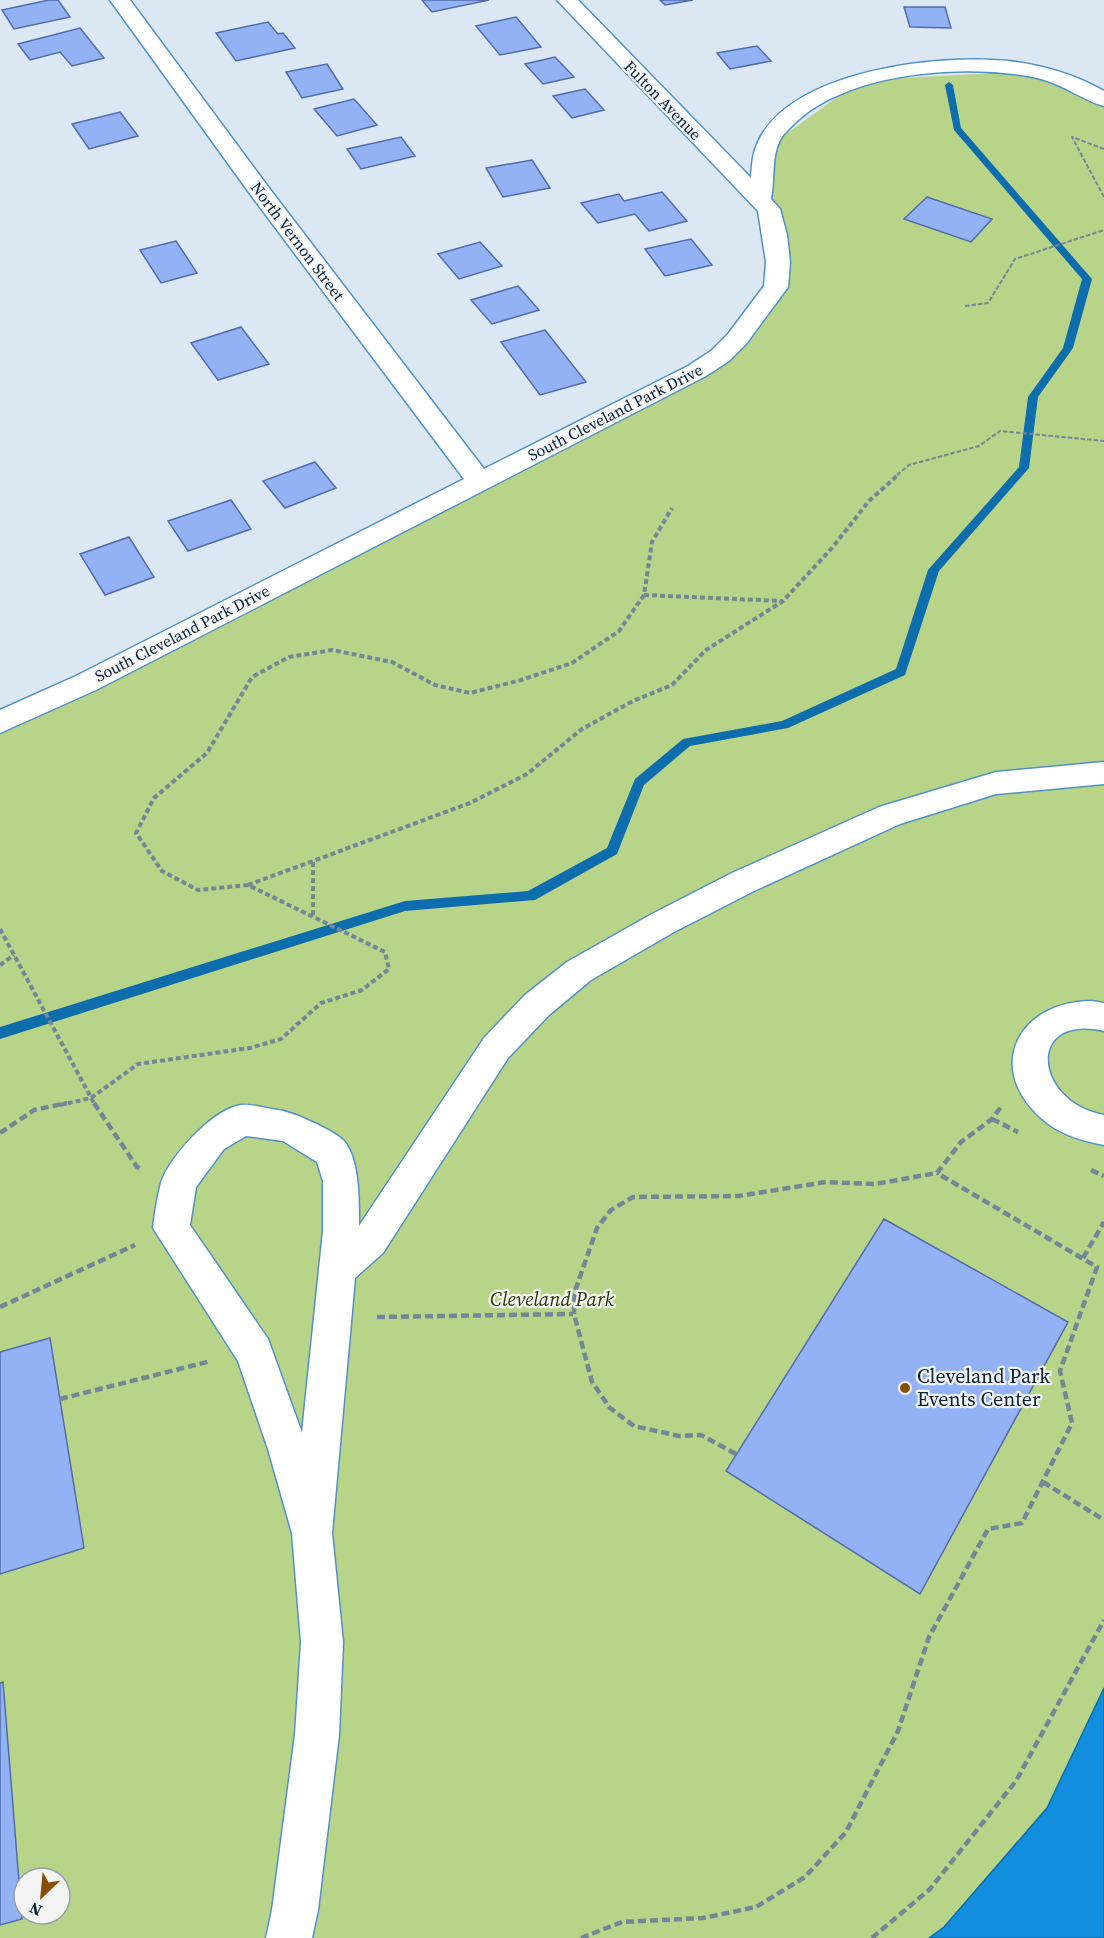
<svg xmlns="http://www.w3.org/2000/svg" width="1104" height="1938" viewBox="0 0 1104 1938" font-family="'Source Serif 4',serif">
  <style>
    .green { fill: #b8d488; fill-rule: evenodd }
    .water { fill: #118ede; stroke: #0e6dac; stroke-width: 1.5 }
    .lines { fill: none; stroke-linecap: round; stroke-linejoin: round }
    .stream { fill: #0e6dac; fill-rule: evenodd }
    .building { fill: #93b2f5; stroke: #516caa; stroke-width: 1.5 }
    .minor-casing { stroke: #5291c5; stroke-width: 3 }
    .path-far2 { stroke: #738797; stroke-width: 2; stroke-dasharray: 4.5 2; stroke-linecap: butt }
    .path-far1 { stroke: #738797; stroke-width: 4; stroke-dasharray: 5 3; stroke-linecap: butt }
    .path { stroke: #738797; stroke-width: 4.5; stroke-dasharray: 8 4; stroke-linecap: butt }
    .minor { fill: #fff; fill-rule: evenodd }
    .poi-dot { fill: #874f00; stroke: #f3f3f3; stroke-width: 2 }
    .labels { text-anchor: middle; stroke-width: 4.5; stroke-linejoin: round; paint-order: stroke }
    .far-street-label { font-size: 16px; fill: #062136; stroke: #f3f3f3 }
    .park-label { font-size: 20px; font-style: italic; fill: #2b3a09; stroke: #f3f3f3 }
    .poi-label { font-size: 20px; fill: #062136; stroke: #f3f3f3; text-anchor: start }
  </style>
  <rect width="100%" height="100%" fill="#dbe8f3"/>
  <path class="green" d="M1036,71L1104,103V1938H0V719L697,371L776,287L765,149L861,80ZM24,1878H60V1914H24Z"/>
  <path class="water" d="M1104,1688V1938H929L944,1927L1047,1808Z"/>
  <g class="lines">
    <path class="stream" d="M949,82L953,85L961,128L1092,279L1073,348L1038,397L1029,468L939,571L905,675L788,728L690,746L644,785L617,854L535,900L405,911L0,1039V1027L405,901L528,891L607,848L635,779L683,739L782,721L896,669L928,570L1019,467L1028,397L1063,348L1082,279L954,130L945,85Z"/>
  </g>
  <path class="building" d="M49,0H58L70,17L14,29L2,10Z
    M422,0H489L432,12Z
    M660,0H693L665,5Z
    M904,7H945L951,28L910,27Z
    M516,17L541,47L500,55L476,26Z
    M268,22L278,34L283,33L295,48L236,61L216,33Z
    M80,28L104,58L72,66L60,52L30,60L18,44Z
    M757,46L771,61L730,69L717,53Z
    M555,57L574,77L543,84L525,64Z
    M327,64L343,89L302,98L286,72Z
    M585,89L604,110L572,118L553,96Z
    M354,99L377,125L337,136L314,109Z
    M120,112L138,136L89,149L72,124Z
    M401,137L415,156L361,169L347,149Z
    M532,160L550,188L503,197L486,168Z
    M662,192L687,221L649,231L635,214L598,223L581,203L619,194L624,201Z
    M927,197L992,219L971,242L904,219Z
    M691,239L712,265L665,276L645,249Z
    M176,241L197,273L161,283L140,250Z
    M480,242L502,266L459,279L438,254Z
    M518,286L539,310L492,324L471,300Z
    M241,327L269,364L218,380L191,343Z
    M545,330L586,382L540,395L501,342Z
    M315,462L336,488L285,508L263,481Z
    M231,500L251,529L188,551L168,521Z
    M129,537L154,577L105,595L80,554Z
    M884,1219L1068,1322L920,1594L726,1471Z
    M50,1338L84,1548L0,1574V1352Z
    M3,1682L22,1919L0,1925V1683Z"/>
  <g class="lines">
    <g class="minor-casing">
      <path id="minor" d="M110,0H130L269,188L484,469L688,366L711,351L728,334L764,286L766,262L758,211L557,0H578L751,178C752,166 752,154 758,142C791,70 938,54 1008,61C1042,65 1074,74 1104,91V106C1084,101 1064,85 1041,79C972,62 848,71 795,123C790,128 784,133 780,140C771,158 775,179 771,199L780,209L787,235L790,262L788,287L746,344L729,361L706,376L96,690L0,733V710L76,676L464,479L253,198Z
        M1104,762V784L996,794L900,824L754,891L674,932L591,980L549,1015L508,1058L383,1253L355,1278L332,1533L343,1642L339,1735L318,1910L312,1938H266L272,1910L295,1735L301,1642L292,1533L268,1449L238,1361L153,1228C155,1213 157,1197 161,1183C169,1157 213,1109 241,1105C252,1104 267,1109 278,1110C293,1112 333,1130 344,1141C360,1160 359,1203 359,1226L484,1038L525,995L567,962L652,914L732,873L879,807L996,772ZM246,1136L283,1141L317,1162L323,1181V1231L302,1433L268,1339L190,1225L196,1187L224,1149Z
        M1092,1001L1104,1003V1031C1026,1013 1032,1101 1104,1115V1145C1082,1141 1058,1134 1041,1118C984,1067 1019,1001 1092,1001Z"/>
    </g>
    <path class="path-far2" d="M1104,149L1072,137L1104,197
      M965,306L988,303L1015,259L1104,230
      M897,475L909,465L979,446L1000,431L1104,441"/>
    <path class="path-far1" d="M644,595L782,601
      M313,862V915
      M248,885L470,803L527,774L582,729L633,701L672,685L706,650L783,601L832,548L869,501L899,474
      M0,929L95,1105
      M0,965L14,955
      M60,1105L91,1098L138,1064L250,1048L281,1039L321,1003L362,990L389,969L385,952L248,885L198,890L162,871L136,833L154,798L207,753L252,677L289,657L332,650L392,662L435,685L470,693L521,680L572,663L619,631L644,595L652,542L672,508"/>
    <path class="path" d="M94,1103L137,1167L141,1169
      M992,1119L1018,1132
      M0,1133L34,1110L67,1103
      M1091,1170L1104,1176
      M1083,1258L1104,1222
      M0,1307L135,1245
      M377,1317L573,1314
      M60,1399L211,1361
      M736,1454L701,1435L679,1436L634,1426L610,1408L592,1382L574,1314L575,1291L597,1228L611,1210L633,1197L739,1196L826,1182L875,1184L937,1173L961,1142L992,1119L1001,1107
      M1043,1482L1104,1520
      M581,1938L622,1922L703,1918L756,1907L805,1877L846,1832L898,1731L929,1637L988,1529L1022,1523L1072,1423L1060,1371L1097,1267L937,1173
      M872,1938L930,1889L1016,1781L1104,1620"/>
    <use href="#minor" class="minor"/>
  </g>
  <circle class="poi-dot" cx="905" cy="1388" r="6"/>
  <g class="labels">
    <g class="far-street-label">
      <text transform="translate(663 100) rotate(46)" y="6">Fulton Avenue</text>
      <text transform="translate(298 241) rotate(53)" y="6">North Vernon Street</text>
      <text transform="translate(615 412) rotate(-27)" y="6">South Cleveland Park Drive</text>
      <text transform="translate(182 633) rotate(-27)" y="6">South Cleveland Park Drive</text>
    </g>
    <g class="park-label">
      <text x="552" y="1306">Cleveland Park</text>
    </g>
    <g class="poi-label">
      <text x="917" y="1383">Cleveland Park<tspan x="917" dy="23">Events Center</tspan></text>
    </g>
  </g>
  <g transform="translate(42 1896) rotate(206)"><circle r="28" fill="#f3f3f3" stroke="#949fa7" stroke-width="1.5"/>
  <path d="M0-4.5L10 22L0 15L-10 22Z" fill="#874f00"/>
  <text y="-9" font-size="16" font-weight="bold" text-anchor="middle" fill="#062136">N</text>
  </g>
</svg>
